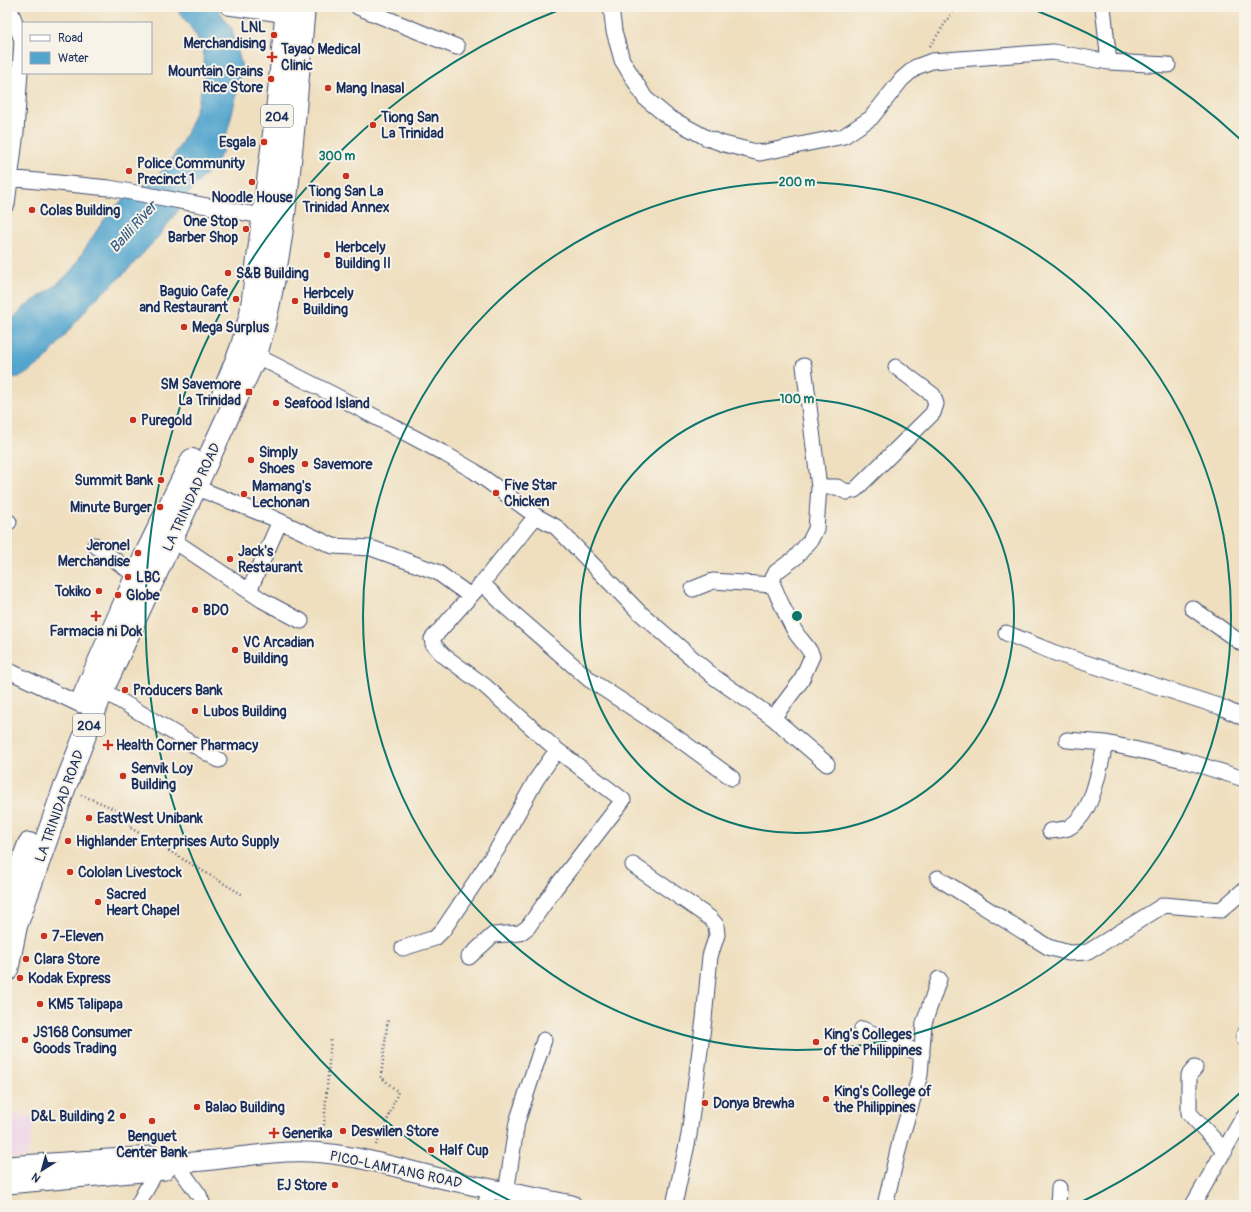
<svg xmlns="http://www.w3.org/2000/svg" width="1251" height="1212" viewBox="0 0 1251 1212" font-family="Pangolin,sans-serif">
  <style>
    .built { fill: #edd0e8 }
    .water { fill: #53a5ce; stroke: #376a96 }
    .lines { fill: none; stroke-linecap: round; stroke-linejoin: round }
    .minor-casing { stroke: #3b496d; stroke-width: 17 }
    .major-casing { stroke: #3b496d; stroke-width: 21 }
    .highway-casing { stroke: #3b496d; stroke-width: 24 }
    .path { stroke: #3b496d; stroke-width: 2.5; stroke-dasharray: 1 3; stroke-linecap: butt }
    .minor { stroke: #fff; stroke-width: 15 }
    .major { stroke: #fff; stroke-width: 19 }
    .highway { stroke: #fff; stroke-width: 22 }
    .ring { fill: none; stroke: #0f766e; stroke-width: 2 }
    .poi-dot { fill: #c8321e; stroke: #f7f3e8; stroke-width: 1.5 }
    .labels { text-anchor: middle; stroke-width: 4; stroke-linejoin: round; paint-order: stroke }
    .shield { fill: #f7f3e8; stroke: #5d6a87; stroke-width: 1 }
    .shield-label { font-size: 13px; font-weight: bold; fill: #1b2f5e }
    .poi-label { font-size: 14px; font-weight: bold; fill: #1b2f5e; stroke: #f7f3e8; text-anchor: start }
    .street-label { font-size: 14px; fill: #1b2f5e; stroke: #f7f3e8 }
    .water-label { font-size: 15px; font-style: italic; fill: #2f5885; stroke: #f7f3e8 }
    .centre { fill: #0f766e; stroke: #f7f3e8; stroke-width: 2 }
    .ring-label { font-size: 12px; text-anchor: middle; font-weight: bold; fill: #0f766e; stroke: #f7f3e8; stroke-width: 4; stroke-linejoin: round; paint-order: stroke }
  </style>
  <rect width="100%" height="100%" fill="#f7f3e8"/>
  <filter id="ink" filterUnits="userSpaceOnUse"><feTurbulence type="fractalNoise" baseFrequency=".025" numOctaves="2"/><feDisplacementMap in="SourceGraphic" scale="8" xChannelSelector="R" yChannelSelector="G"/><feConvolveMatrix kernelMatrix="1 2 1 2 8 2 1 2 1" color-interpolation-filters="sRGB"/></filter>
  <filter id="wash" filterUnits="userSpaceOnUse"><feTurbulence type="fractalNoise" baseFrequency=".012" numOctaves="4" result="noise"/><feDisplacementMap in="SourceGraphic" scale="16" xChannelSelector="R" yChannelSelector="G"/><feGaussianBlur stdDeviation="0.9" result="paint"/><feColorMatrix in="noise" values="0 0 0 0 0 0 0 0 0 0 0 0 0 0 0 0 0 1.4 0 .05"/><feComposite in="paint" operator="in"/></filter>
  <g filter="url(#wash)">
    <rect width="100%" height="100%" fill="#efdfbf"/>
    <path class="built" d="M7,1112L35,1118L27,1158H7Z"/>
    <path class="water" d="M175,7H216L232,29L242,67L240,81L222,153L213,166L185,197L177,212L157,238L125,273L93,301L44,361L24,375L7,381V325C12,320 17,314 22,309C43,293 69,281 81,255C91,240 101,222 114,208C127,194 146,185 160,173C185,149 212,82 202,48C197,33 184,19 175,7Z"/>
  </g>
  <g filter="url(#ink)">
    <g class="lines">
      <g class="minor-casing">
        <path id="minor" d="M228,7L296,16
          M358,7L457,47
          M611,7L614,31L622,60L645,98L668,117L707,138L724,144L760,153L844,136L871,118L902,79L916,67L932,61L1053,52L1109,62L1168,65
          M1103,7L1109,62
          M7,178L109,188L272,218
          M7,204L16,132L22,40L9,7
          M247,351L334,395L445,454L474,471L536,516
          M187,484L273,518L333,546L371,548L437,572L469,595
          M819,487H837L847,492L855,490L933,413L936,404L933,395L896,367
          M7,522H9
          M164,534L262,600L301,621
          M95,545L136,576L144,580
          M482,583L506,607L590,680L672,734L732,778
          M693,589L713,581L773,585
          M249,591L280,521
          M1192,608L1244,645
          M1006,633L1055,653L1221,707L1244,718
          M7,670L81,705
          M94,685L219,760
          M773,718L801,681L812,656C809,647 801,641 796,633C787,618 780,601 773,585V578L776,572L795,558L810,541L816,529L819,487L804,366
          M1067,740L1106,743
          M1050,831C1056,830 1063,830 1068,828C1095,813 1098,768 1106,743L1184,760L1244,779
          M633,865L710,918L716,925L717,935L710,956L704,1019L689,1135L674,1205
          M938,878L1048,947L1069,953L1088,952L1164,905L1221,910L1244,890
          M403,948L435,938L443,930L498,848L536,780L557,750
          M469,957L493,935L520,933L528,927L556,887L623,800L557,750L485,686L443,655L433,644L432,639L482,583L536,516L556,527L638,611L714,677L773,718L827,764
          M862,1029L922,1054
          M1244,1035V1038
          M1195,1068L1189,1075V1113L1225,1151
          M176,1163L199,1195L203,1205
          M506,1193L517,1122L544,1040
          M138,1205L156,1171L155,1163
          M485,1205L490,1190
          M885,1205L901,1138L920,1075L924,1023L939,979
          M1058,1205L1059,1188
          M1193,1205L1244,1116"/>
      </g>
      <g class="major-casing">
        <path id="major" d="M7,1166L153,1156L171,1163
          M7,1184L165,1170L171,1163C217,1163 263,1150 310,1152C355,1154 400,1169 444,1179C487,1189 530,1196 572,1205"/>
      </g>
      <g class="highway-casing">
        <path id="highway" d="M223,394L241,349L251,314L278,102L287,7
          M84,696L147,552L192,460
          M7,903L29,844
          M7,970L16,926L64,789L103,689L256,355C288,244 293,122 304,7"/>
      </g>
      <path class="path" d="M930,46L956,7
        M81,795L106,805L133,820L129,827L243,895
        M323,1137L331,1038
        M376,1145L385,1126L398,1092L381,1077L388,1018"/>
      <use href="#minor" class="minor"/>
      <use href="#major" class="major"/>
      <use href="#highway" class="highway"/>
    </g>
  </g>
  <g class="ring">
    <circle cx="797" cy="616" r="217"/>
    <circle cx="797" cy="616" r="434"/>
    <path d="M1241 1092A651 651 0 0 1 1077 1204M517 1204A651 651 0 0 1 564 8M1030 8A651 651 0 0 1 1241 140"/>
  </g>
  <g class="poi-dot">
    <circle cx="274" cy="35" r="4"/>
    <path d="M270 51h4v4h4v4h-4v4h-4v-4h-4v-4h4z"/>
    <circle cx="271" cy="79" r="4"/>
    <circle cx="328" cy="88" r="4"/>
    <circle cx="373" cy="125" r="4"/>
    <circle cx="264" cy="142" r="4"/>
    <circle cx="129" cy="171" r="4"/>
    <circle cx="346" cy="176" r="4"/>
    <circle cx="252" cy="182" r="4"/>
    <circle cx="32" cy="210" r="4"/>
    <circle cx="246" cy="229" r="4"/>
    <circle cx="327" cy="255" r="4"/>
    <circle cx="228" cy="273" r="4"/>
    <circle cx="236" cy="299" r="4"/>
    <circle cx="295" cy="301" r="4"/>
    <circle cx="184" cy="327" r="4"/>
    <rect x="245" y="388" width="8" height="8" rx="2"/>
    <circle cx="276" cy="403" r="4"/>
    <circle cx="133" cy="420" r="4"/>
    <circle cx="251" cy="460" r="4"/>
    <circle cx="305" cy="464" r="4"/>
    <circle cx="161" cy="480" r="4"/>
    <circle cx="496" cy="493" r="4"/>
    <circle cx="244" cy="494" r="4"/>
    <circle cx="160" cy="507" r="4"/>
    <circle cx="138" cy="553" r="4"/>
    <circle cx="230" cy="559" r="4"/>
    <circle cx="128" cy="577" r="4"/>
    <circle cx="99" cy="591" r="4"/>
    <circle cx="118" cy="595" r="4"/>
    <circle cx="195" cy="610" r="4"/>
    <path d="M94 610h4v4h4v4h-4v4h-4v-4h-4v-4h4z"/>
    <circle cx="235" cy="650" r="4"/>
    <circle cx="125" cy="690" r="4"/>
    <circle cx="195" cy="711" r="4"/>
    <path d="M106 739h4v4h4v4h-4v4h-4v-4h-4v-4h4z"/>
    <circle cx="123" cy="776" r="4"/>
    <circle cx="89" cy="818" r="4"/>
    <circle cx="68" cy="841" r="4"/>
    <circle cx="70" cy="872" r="4"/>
    <circle cx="98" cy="902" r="4"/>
    <circle cx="44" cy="936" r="4"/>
    <circle cx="26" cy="959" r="4"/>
    <circle cx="20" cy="978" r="4"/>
    <circle cx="40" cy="1004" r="4"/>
    <circle cx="25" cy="1040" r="4"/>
    <circle cx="816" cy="1042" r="4"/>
    <circle cx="826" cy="1099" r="4"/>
    <circle cx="705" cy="1103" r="4"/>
    <circle cx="197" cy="1107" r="4"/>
    <circle cx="123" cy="1116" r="4"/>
    <circle cx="152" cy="1121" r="4"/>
    <circle cx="343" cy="1131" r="4"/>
    <path d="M272 1127h4v4h4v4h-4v4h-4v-4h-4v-4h4z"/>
    <circle cx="431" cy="1150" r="4"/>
    <circle cx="335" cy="1185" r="4"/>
  </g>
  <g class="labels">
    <g class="shield">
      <rect x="261" y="105" width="32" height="22" rx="3"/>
      <rect x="73" y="714" width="32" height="22" rx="3"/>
    </g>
    <g class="shield-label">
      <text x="277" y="121">204</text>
      <text x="89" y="730">204</text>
    </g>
    <g class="poi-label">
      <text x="266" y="32" text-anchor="end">LNL<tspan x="266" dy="16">Merchandising</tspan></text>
      <text x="281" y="54">Tayao Medical<tspan x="281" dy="16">Clinic</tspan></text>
      <text x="263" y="76" text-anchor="end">Mountain Grains<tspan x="263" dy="16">Rice Store</tspan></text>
      <text x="336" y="93">Mang Inasal</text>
      <text x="381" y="122">Tiong San<tspan x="381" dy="16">La Trinidad</tspan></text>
      <text x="256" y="147" text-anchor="end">Esgala</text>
      <text x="137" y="168">Police Community<tspan x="137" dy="16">Precinct 1</tspan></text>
      <text x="346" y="196" text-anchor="middle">Tiong San La<tspan x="346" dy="16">Trinidad Annex</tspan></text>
      <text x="252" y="202" text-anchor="middle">Noodle House</text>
      <text x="40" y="215">Colas Building</text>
      <text x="238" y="226" text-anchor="end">One Stop<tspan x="238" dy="16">Barber Shop</tspan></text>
      <text x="335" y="252">Herbcely<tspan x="335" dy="16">Building II</tspan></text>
      <text x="236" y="278">S&amp;B Building</text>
      <text x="228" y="296" text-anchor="end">Baguio Cafe<tspan x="228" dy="16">and Restaurant</tspan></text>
      <text x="303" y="298">Herbcely<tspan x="303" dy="16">Building</tspan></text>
      <text x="192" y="332">Mega Surplus</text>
      <text x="241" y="389" text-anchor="end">SM Savemore<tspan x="241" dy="16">La Trinidad</tspan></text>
      <text x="284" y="408">Seafood Island</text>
      <text x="141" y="425">Puregold</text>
      <text x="259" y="457">Simply<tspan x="259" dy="16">Shoes</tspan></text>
      <text x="313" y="469">Savemore</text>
      <text x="153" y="485" text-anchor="end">Summit Bank</text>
      <text x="504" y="490">Five Star<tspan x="504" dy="16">Chicken</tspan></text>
      <text x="252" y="491">Mamang's<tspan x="252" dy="16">Lechonan</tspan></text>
      <text x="152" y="512" text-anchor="end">Minute Burger</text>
      <text x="130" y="550" text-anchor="end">Jeronel<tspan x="130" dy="16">Merchandise</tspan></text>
      <text x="238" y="556">Jack's<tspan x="238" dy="16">Restaurant</tspan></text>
      <text x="136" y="582">LBC</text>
      <text x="91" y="596" text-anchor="end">Tokiko</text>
      <text x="126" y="600">Globe</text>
      <text x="203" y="615">BDO</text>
      <text x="96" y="636" text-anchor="middle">Farmacia ni Dok</text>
      <text x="243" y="647">VC Arcadian<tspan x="243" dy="16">Building</tspan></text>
      <text x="133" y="695">Producers Bank</text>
      <text x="203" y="716">Lubos Building</text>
      <text x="116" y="750">Health Corner Pharmacy</text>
      <text x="131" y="773">Senvik Loy<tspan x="131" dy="16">Building</tspan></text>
      <text x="97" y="823">EastWest Unibank</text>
      <text x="76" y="846">Highlander Enterprises Auto Supply</text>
      <text x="78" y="877">Cololan Livestock</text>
      <text x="106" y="899">Sacred<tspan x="106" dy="16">Heart Chapel</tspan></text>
      <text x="52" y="941">7-Eleven</text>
      <text x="34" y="964">Clara Store</text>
      <text x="28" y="983">Kodak Express</text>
      <text x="48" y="1009">KM5 Talipapa</text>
      <text x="33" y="1037">JS168 Consumer<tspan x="33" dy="16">Goods Trading</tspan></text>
      <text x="824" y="1039">King's Colleges<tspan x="824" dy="16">of the Philippines</tspan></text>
      <text x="834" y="1096">King's College of<tspan x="834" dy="16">the Philippines</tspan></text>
      <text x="713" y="1108">Donya Brewha</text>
      <text x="205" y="1112">Balao Building</text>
      <text x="115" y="1121" text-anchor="end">D&amp;L Building 2</text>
      <text x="351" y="1136">Deswilen Store</text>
      <text x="282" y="1138">Generika</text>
      <text x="152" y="1141" text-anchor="middle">Benguet<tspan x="152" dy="16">Center Bank</tspan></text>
      <text x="439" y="1155">Half Cup</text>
      <text x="327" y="1190" text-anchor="end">EJ Store</text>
    </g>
    <g class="street-label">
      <text transform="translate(191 497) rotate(-65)" y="5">LA TRINIDAD ROAD</text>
      <text transform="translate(59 806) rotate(-70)" y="5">LA TRINIDAD ROAD</text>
      <text transform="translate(396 1169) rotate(12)" y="5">PICO-LAMTANG ROAD</text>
    </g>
    <g class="water-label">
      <text transform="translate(133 227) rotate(-48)" y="5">Balili River</text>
    </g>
  </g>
  <circle cx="797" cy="616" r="6" class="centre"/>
  <g class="ring-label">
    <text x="337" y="160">300 m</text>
    <text x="797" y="186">200 m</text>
    <text x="797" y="403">100 m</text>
  </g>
  <rect width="1251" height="1212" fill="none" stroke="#f7f3e8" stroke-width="24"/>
  <rect x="22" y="22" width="130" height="52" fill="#f7f3e8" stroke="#9fa5b1"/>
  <rect x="30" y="35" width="20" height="6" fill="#ffffff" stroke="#9fa5b1"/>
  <text x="58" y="42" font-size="12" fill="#1b2f5e">Road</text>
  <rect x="30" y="52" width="20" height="12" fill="#53a5ce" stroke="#9fa5b1"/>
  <text x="58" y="62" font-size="12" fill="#1b2f5e">Water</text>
  <g transform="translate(42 1170) rotate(217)" stroke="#f7f3e8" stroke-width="3" paint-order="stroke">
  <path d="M0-3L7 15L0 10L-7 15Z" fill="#1b2f5e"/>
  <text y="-6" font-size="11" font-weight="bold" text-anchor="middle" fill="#1b2f5e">N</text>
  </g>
</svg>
